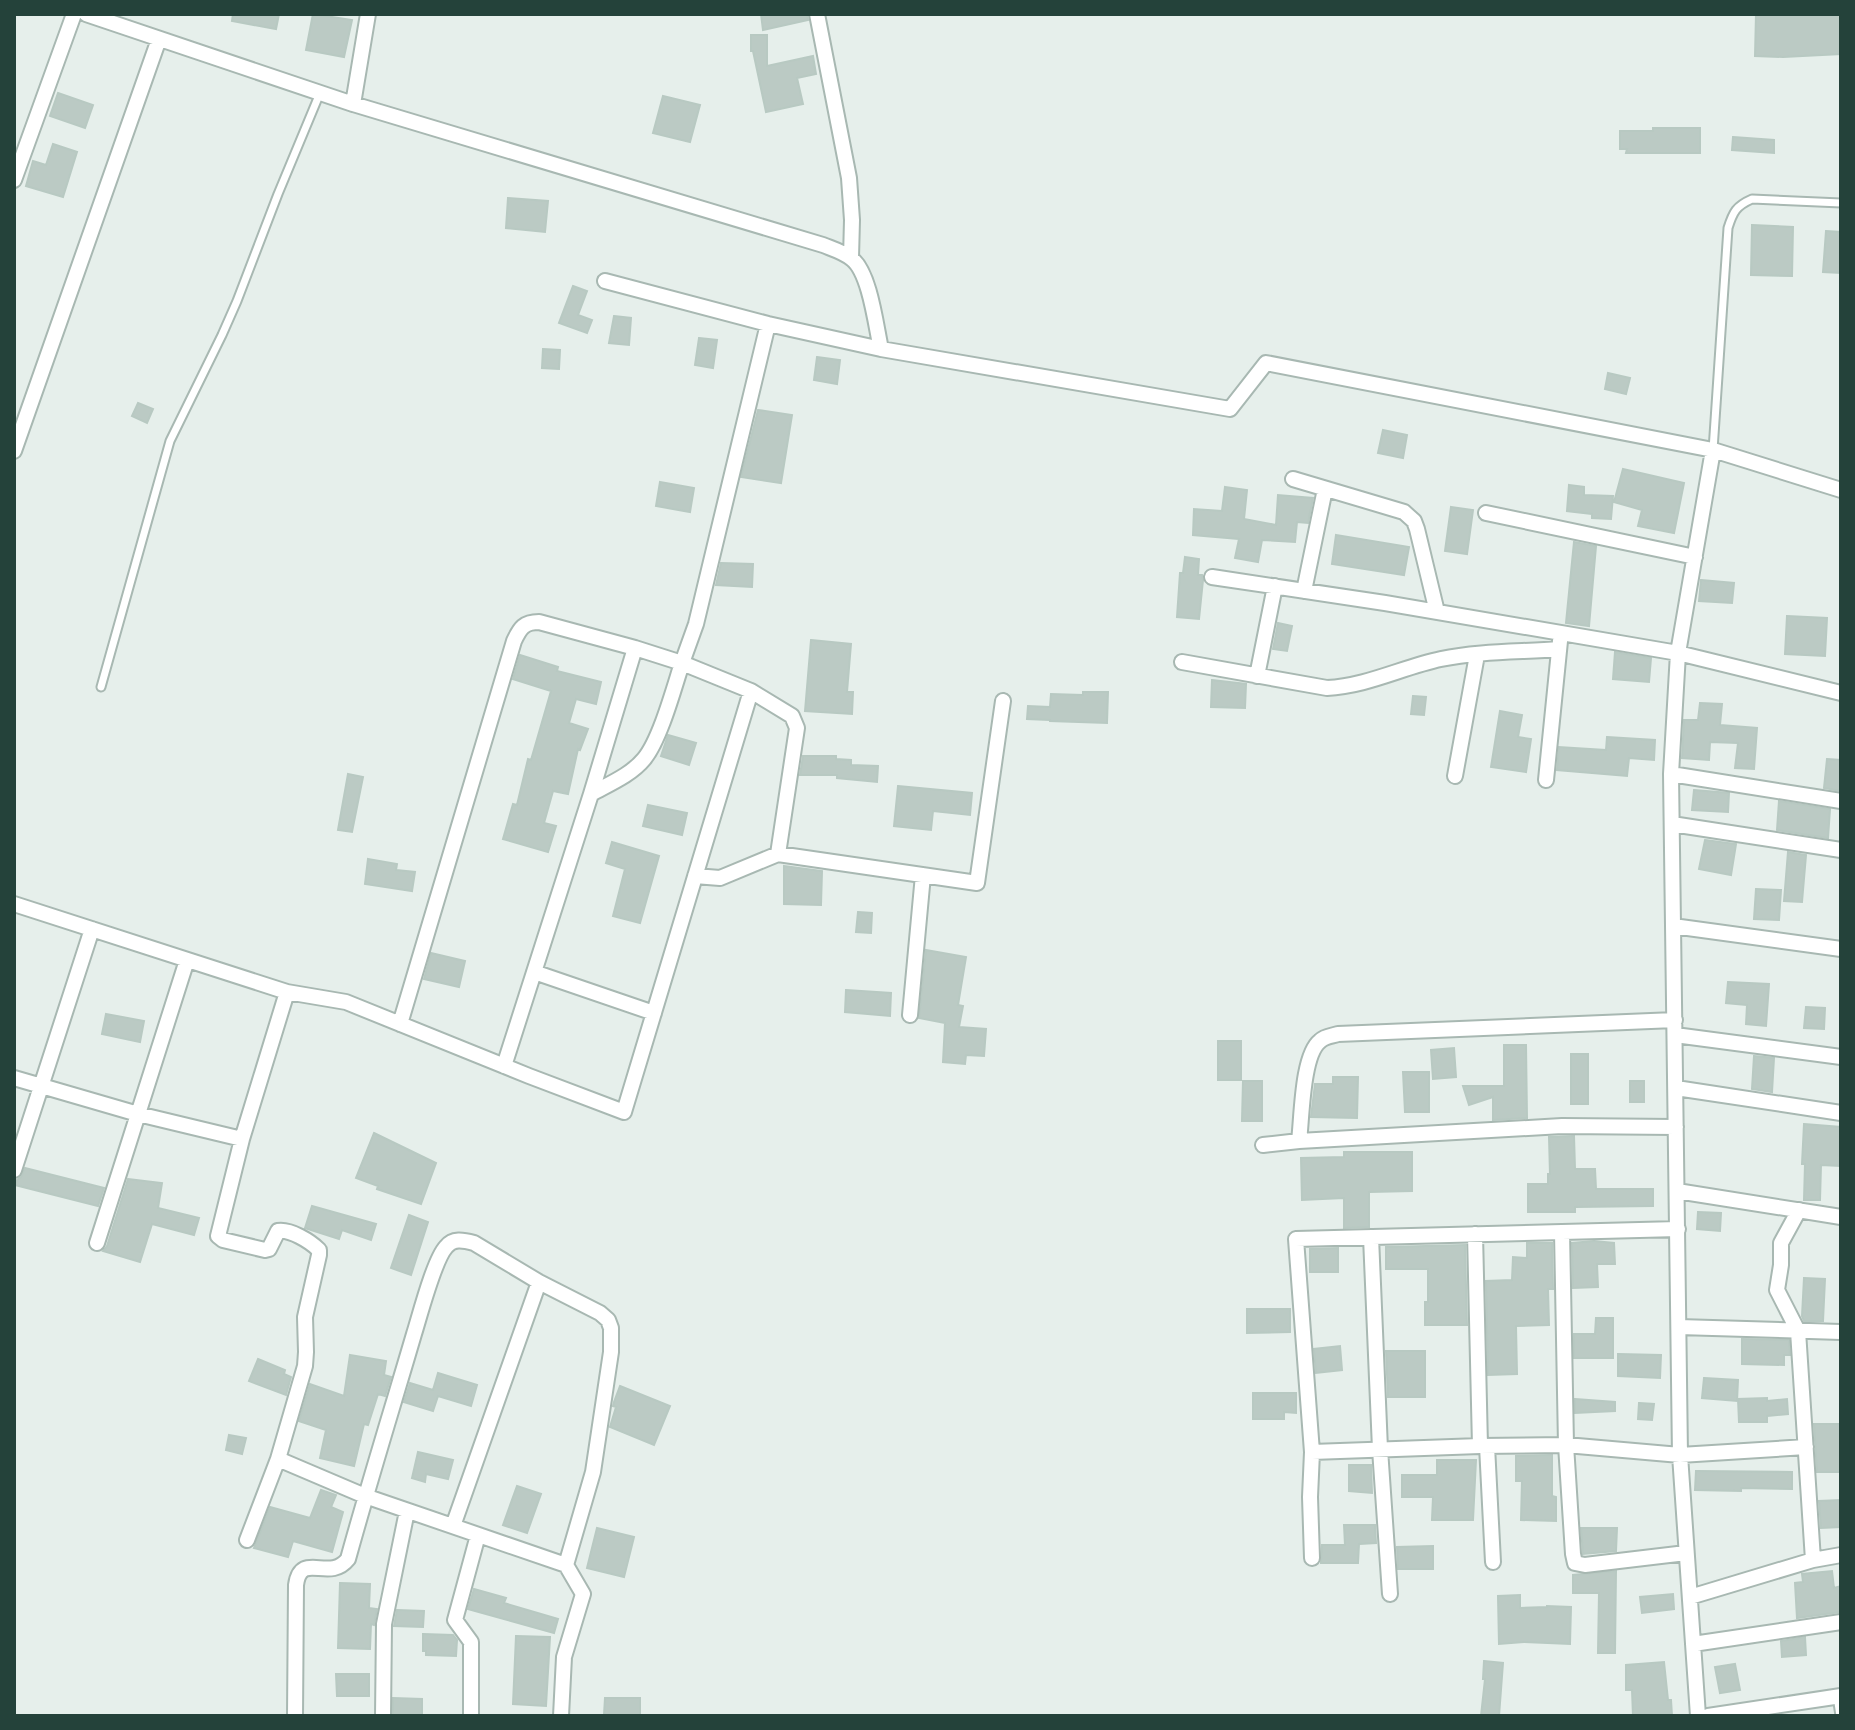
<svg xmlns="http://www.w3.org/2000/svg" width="1855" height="1730" viewBox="0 0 1855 1730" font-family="Rubik,sans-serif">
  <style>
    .building { fill: #bbcac4; stroke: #b8c9c2; stroke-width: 2 }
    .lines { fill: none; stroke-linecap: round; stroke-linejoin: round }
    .lane-casing { stroke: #a8b8b2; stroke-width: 11 }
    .street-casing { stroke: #a8b8b2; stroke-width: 18 }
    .lane { stroke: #fff; stroke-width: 7 }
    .street { stroke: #fff; stroke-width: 14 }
  </style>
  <rect width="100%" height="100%" fill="#e6efeb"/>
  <path class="building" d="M233,14H279L276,29L232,21Z
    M313,14L352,20L344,57L306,50Z
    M761,14H807L808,20L763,30Z
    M1756,14H1841V54L1783,57L1755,56Z
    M751,35H767V66L813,56L816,74L797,78L803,104L766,112L753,51H751Z
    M58,93L93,105L85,128L50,116Z
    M663,96L700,105L690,142L653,133Z
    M1653,128H1700V153H1626L1627,149H1620V131H1653Z
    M1733,137L1774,140V153L1732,150Z
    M53,144L77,152L63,197L26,186L33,161L46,165Z
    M508,198L548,201L545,232L506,228Z
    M1752,225L1793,227L1792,276L1751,275Z
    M1826,231L1841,232V273L1823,272Z
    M573,286L587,291L578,315L592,320L587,333L559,323Z
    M614,316L631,318L629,345L609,343Z
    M699,338L717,340L713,368L695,365Z
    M543,349L560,350L559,369L542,368Z
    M817,357L840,360L837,384L814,380Z
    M1608,373L1630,378L1626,394L1605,389Z
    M138,403L153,409L147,423L132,416Z
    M758,410L792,415L781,483L741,477Z
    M1383,430L1407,435L1403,458L1378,453Z
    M1623,469L1684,483L1674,533L1638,526L1642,510L1614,502Z
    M660,482L694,488L690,512L656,506Z
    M1569,485L1584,487V495L1613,496L1611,519L1592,518V514L1567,511Z
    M1225,487L1247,490L1244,519L1276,525L1278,495L1313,498L1308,523L1297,522L1295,542L1262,540L1258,562L1235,558L1239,539L1193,535L1194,509L1222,511Z
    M1451,507L1473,510L1467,554L1445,551Z
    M1336,535L1409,547L1404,575L1332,564Z
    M1574,542L1596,546L1589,626L1566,623Z
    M1185,557L1199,559L1198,575H1202L1203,580L1199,619L1177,617L1180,573H1183Z
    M721,563L753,564L752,587L716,585Z
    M1701,580L1734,583L1732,603L1699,601Z
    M1787,616L1827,618L1825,656L1785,654Z
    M1278,623L1292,626L1287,651L1273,649Z
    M811,640L851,644L847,692H853L852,714L805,711Z
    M1615,652L1651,658L1649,682L1613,679Z
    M520,655L558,667L557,671L601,682L596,704L576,699L569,723L588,729L580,750L578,749L568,794L553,791L544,823L556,826L548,852L503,839L513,804L517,805L528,759L531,760L551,691L513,679Z
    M1212,680L1246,684L1245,708L1211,707Z
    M1083,692H1108L1107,723L1050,721V720L1027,719L1028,706L1050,707L1051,694L1083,695Z
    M1413,696L1426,697L1424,715L1411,714Z
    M1700,703L1722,704L1720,725L1757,728L1754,769L1735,768L1738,743L1710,742L1709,760L1682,758L1684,720H1698Z
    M1500,711L1522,715L1518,737L1531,739L1526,772L1491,767Z
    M668,735L696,743L689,765L661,756Z
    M1607,737L1655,740L1654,760L1629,758L1627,776L1557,770L1559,747L1606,750Z
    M803,756H836V759L851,760V765L878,766L877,782L837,778V775H800Z
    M1827,759L1841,760V791L1824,788Z
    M348,774L363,777L352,832L338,830Z
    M898,786L972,793L970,815L933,811L931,830L894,826Z
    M1694,790L1729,793L1728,812L1692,810Z
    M1779,801L1830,809L1828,838L1777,830Z
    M648,805L687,813L682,835L643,826Z
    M1705,840L1736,844L1731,875L1699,869Z
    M612,842L659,856L640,923L613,916L625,869L606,863Z
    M1788,852L1806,855L1802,902L1784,901Z
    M368,859L397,864L396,870L415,872L412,891L365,884Z
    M784,866L822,871L821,905L784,904Z
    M1756,889L1781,890L1779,920L1754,919Z
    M858,912L872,913L871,933L856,932Z
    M926,950L966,957L958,1005L963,1006L959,1027L986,1029L984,1056L966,1055L965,1064L943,1062L945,1023L919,1018Z
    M431,953L465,961L459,987L424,979Z
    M1728,982L1769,984L1766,1026L1746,1024L1747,1005L1726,1003Z
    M846,990L891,993L890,1016L845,1012Z
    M1806,1007L1825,1008L1824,1029L1804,1028Z
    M106,1014L144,1021L140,1042L102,1034Z
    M1218,1041H1241V1080H1218Z
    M1504,1045H1526L1527,1118L1493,1120V1097L1469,1105L1463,1086H1504Z
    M1454,1048L1456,1077L1433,1079L1431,1050Z
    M1571,1054H1588V1104H1571Z
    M1754,1056L1774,1058L1772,1092L1752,1089Z
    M1403,1072H1429V1112H1405Z
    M1333,1077H1358L1357,1118L1311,1117L1315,1084H1333Z
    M1243,1081H1262V1121H1242Z
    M1630,1081H1644V1102H1630Z
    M1804,1124L1841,1127L1840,1166L1821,1165L1820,1200H1804L1805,1164H1802Z
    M374,1133L436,1163L421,1204L377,1189L378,1186L356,1178Z
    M1574,1136L1575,1169H1595L1596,1189H1653V1206L1575,1207V1212H1528V1184H1548V1174H1550L1549,1137Z
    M1344,1152H1412V1191L1369,1192V1227L1344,1228V1198L1302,1200L1301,1158L1344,1157Z
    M25,1168L104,1188L98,1206L15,1185L17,1180L21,1177Z
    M128,1179L162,1183L158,1208L199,1218L194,1235L152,1224L140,1262L103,1251L107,1246Z
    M312,1206L376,1224L371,1240L342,1230L339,1239L305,1228Z
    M1698,1212L1721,1213L1720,1231L1697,1229Z
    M409,1215L428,1222L411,1275L391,1268Z
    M1594,1241L1614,1243L1615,1264H1597L1598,1287L1573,1288L1572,1243Z
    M1527,1243H1552L1553,1289H1548L1549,1325L1516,1326L1517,1374L1488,1375L1486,1281L1512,1280L1513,1257L1527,1258Z
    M1465,1245L1467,1325H1425V1302H1428V1269H1386V1247Z
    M1338,1248V1272H1310V1249Z
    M1804,1278L1825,1279L1823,1321H1804L1802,1316Z
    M1247,1309H1290V1332L1247,1333Z
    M1596,1318H1613V1358H1574V1334H1595Z
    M1742,1339L1789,1340L1790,1355H1784V1365L1742,1364Z
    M1340,1346L1342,1370L1316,1373L1314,1349Z
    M1386,1351H1425V1397H1388Z
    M1618,1354L1661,1355L1660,1378L1618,1376Z
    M350,1355L386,1361L384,1375L391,1377L385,1396L378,1394L368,1425L364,1424L354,1466L320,1458L326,1430L299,1421L310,1384L344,1396Z
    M258,1359L285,1370L284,1374L291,1377L286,1395L249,1381Z
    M438,1373L477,1385L471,1406L438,1396L433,1411L404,1402L410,1383L433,1390Z
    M1704,1378L1738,1380L1737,1401L1702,1398Z
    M620,1386L670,1406L654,1445L610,1427L616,1407L613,1406L614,1402Z
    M1253,1393H1296V1413L1284,1412V1419H1253Z
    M1767,1398V1401L1787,1399L1788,1414L1767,1416V1422H1739L1738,1399Z
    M1575,1399L1615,1402V1411L1575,1413Z
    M1639,1403L1654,1404L1652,1420L1638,1419Z
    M1814,1424H1841V1472H1817Z
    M229,1435L246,1438L242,1454L226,1450Z
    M418,1452L453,1460L448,1479L426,1474L425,1482L412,1478Z
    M1552,1455V1496L1556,1497V1521L1521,1520L1522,1481H1516V1456Z
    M1437,1460H1476L1473,1520H1432L1433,1497H1402V1475H1437Z
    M1349,1465H1371L1372,1493L1349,1491Z
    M1696,1471L1792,1472V1489L1741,1488V1491L1695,1490Z
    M517,1486L541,1494L527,1533L503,1525Z
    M321,1490L336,1495L331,1507L343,1512L332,1552L293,1541L288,1557L254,1548L270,1507L310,1518Z
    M1841,1500V1527L1821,1528L1819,1501Z
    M1344,1525H1375L1376,1543L1359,1544L1358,1563H1321L1322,1545H1345Z
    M597,1528L634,1537L624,1577L587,1568Z
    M1581,1528H1617L1616,1551L1583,1554Z
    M1433,1546V1569H1398L1397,1547Z
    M1616,1571L1615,1653H1598L1599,1593H1573V1575Z
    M1832,1571L1834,1588L1841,1586V1612L1797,1618L1795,1583L1803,1582L1802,1574Z
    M340,1583L370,1584L369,1608L377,1609L374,1625L371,1624L370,1649L338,1648Z
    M474,1589L506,1598L504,1603L558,1619L554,1633L468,1609Z
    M1673,1594L1674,1609L1642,1613L1640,1597Z
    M1520,1595V1608L1547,1607V1606L1571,1607L1570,1644L1524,1642L1499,1644L1498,1596Z
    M397,1610L424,1611L423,1627L394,1626Z
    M423,1634L453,1635L457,1640L456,1656L426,1655V1651H423Z
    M516,1636L550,1637L546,1706L513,1704Z
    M1805,1637L1806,1655L1782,1657L1781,1641Z
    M1484,1661L1503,1663L1499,1716H1481L1485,1679H1483Z
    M1664,1662L1668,1700H1671L1672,1716H1633L1632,1690H1626V1665Z
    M1735,1664L1740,1690L1720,1693L1715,1667Z
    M336,1674H369V1696H337Z
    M393,1698L422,1699V1716H393Z
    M605,1698H640V1715H604Z"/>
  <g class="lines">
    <g class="lane-casing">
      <path id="lane" d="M1713,450L1728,228C1733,212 1736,206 1752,199L1841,203
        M101,687L170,441L222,335L237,301L278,194L320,93
        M1837,1696L1840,1716"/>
    </g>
    <g class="street-casing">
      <path id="street" d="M86,14L353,104L823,245C833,249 844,252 852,259C870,273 876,327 881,349L1230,409L1266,363L1713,450L1841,490
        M817,14L849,178L852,220L851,258
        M353,104L368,14
        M14,180L74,14
        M605,281L768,324L881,349
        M14,451L159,39
        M1293,479L1404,512L1414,521L1417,529L1437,612
        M1486,513L1695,557
        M1212,577L1385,603L1678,653L1841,693
        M1304,591L1325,489
        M1182,662L1327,688C1367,686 1403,667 1441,659C1479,651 1521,652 1559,649
        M1257,676L1275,586
        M751,691L792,716L797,728L778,854
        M1671,774L1841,801
        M1455,776L1477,655
        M1546,780L1560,641
        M1672,824L1841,850
        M695,876L720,878L778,854L977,883L1003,701
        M14,904L287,992
        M1673,926L1841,949
        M534,972L654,1013
        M910,1015L923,875
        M400,1024L514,641C520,628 524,622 539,622L635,648
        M1675,1035L1841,1057
        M504,1066L591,794L635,648L682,663C674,688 660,740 644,759C631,775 609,784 591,794
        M14,1078L138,1114L242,1139
        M1676,1088L1841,1113
        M1299,1141C1302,1117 1302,1055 1320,1041C1325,1036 1332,1036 1338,1034L1675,1020
        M1263,1145L1299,1141L1562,1126L1676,1127
        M14,1170L92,929
        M1677,1191L1841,1217
        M1799,1210L1781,1243V1265L1777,1290L1798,1331L1813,1560L1841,1555
        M1678,1229L1562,1232L1566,1445L1573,1554L1575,1563L1585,1565L1686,1553
        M1475,1234L1480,1446
        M1371,1237L1380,1449L1390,1594
        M97,1243L187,960
        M1679,1327L1841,1332
        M1487,1446L1493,1562
        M1312,1452L1480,1446L1566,1445L1680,1455L1806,1447
        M278,1459L365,1496L566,1565L593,1472L611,1352V1328L608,1320L600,1313L539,1282L474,1243C463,1240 453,1238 446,1247C434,1260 420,1315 414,1334C392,1409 369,1483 348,1559C329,1583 301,1550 296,1585L295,1716
        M453,1526L539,1282
        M247,1540L278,1459L305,1366L306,1352L305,1317L319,1255V1250C310,1241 290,1229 278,1231L269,1249L265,1250L223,1240L218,1236L242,1139L287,992L346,1002L529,1076L624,1112L751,691L682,663L696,624L768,324
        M1312,1558L1310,1497L1312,1452L1296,1239L1562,1232
        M1690,1597L1813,1560
        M1693,1644L1841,1622
        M383,1716L384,1624L407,1511
        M471,1716V1642L455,1620L478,1535
        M561,1716L564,1657L583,1594L566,1565
        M1698,1716L1680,1455L1671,774L1678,653L1713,450
        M1708,1716L1841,1696"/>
    </g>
    <use href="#lane" class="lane"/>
    <use href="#street" class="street"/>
  </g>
  <rect width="1855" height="1730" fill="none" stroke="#24423a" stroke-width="32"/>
</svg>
